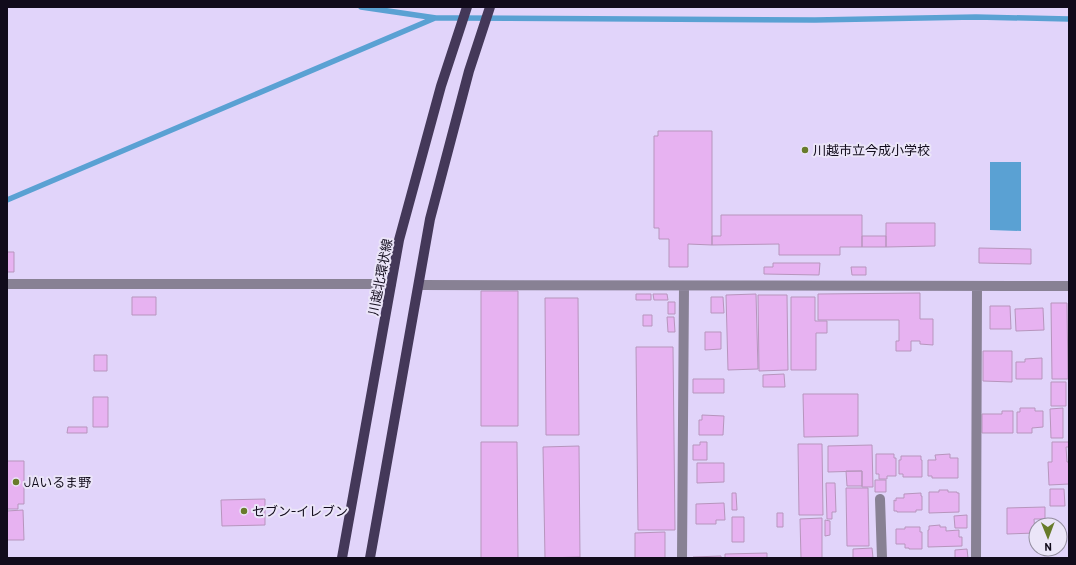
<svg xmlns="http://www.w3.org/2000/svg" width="1076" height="565" viewBox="0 0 1076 565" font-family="Barlow,'Noto Sans JP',sans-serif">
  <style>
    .water { fill: #5aa1d3 }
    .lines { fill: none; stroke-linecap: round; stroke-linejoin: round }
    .stream { stroke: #5aa1d3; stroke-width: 5.5 }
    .building { fill: #e7b2f1; stroke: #b795bd }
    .minor { stroke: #888194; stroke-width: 10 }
    .major { stroke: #443859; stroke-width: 10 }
    .poi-dot { fill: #687b2b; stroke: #ebe5f8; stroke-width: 1.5 }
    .labels { text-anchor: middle; stroke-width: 4; stroke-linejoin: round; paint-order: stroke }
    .poi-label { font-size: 13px; fill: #110b1b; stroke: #ebe5f8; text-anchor: start }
    .street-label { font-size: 13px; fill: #110b1b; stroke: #ebe5f8 }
  </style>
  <rect width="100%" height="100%" fill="#e1d4fa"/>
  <path class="water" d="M990,162H1021V231L990,230Z"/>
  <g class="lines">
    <path class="stream" d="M361,7L436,18H454L815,20L976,17L1069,19
      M7,200L435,18"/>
  </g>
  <path class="building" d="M658,131H712V245L688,244V267H669V239H659V228H654V136H658Z
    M721,215H862V247H840V255H779V244L712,245V236H721Z
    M886,223H935V246L886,247Z
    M862,236H886V247H862Z
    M979,248L1031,249V264L979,263Z
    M7,252H14V272H7Z
    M773,263H820L819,275L764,274V267H773Z
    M851,267H866V275H852Z
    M481,291H518V426H481Z
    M920,293V319H933V345L920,344V341H911V351H896V341H899V320H818V294Z
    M636,294H651V300H636Z
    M653,294H667L668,300H654Z
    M756,294L758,369L728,370L726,295Z
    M758,295H787L788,370L759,371Z
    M132,297H156V315H132Z
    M711,297H723L724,313H711Z
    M791,297H815V321H827V333H816V370H791Z
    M545,298H578L579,435H546Z
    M668,302H675V314H668Z
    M1051,303H1067L1068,379H1052Z
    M990,306H1010L1011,329H990Z
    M1043,308L1044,330L1016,331L1015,309Z
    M643,315H652V326H643Z
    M667,317H674L675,332H668Z
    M705,332H721V349L705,350Z
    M636,347H673L675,530H638Z
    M983,351H1012V382L983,381Z
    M94,355H107V371H94Z
    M1042,358V379H1016V362H1025V359Z
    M784,374L785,387H763V375Z
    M693,379H724V393H693Z
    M1051,382H1066V406H1051Z
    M803,394H858V436L804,437Z
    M93,397H108V427H93Z
    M1020,408H1035V411H1043V427L1032,428V433H1017V412H1020Z
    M1063,408V438H1051L1050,409Z
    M1002,411H1013V433H982V414H1002Z
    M702,415L724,416L723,435H699V420H702Z
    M68,427H87V433H67Z
    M481,442H517L518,558H481Z
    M700,442H707V460H693V445H700Z
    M1052,442H1069V447H1066L1067,462H1069V484L1049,485L1048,462H1052Z
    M798,444H822L823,515H799Z
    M872,445L873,487H862V471L828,472V446Z
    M579,446L580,557L545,558L543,447Z
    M876,454H894V458H896V476H887V479H879V474H876Z
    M950,454V458H958V478H932V476H928V460H936L935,455Z
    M901,456H921V460H922V477H903V474H899V460H901Z
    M7,461H24V504H18V509H7Z
    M697,463H724V482L697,483Z
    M846,471H862V486H847Z
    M875,480H886V492H875Z
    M826,483H835L836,512H832V519H827Z
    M846,488H868L869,546H847Z
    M1050,489H1064L1065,506H1050Z
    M939,490H948V492H957V493H959V512L929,513V492H939Z
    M732,493H736L737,510H732Z
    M921,493V496H922V510H916V512H897V511H894V500L896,501V498H904V494Z
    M265,499V525L222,526L221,500Z
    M724,503L725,520H716V524H696V504Z
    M1045,507V519H1034L1035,533L1007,534V508Z
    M23,510L24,540H7V511Z
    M777,513H783V527H777Z
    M967,515V528H955L954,516Z
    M732,517H744V542H732Z
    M822,518V558H801L800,519Z
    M825,520L830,521V535L825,536Z
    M940,525V527H946V531L959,530V537H962V546L928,547V530H929V526Z
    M905,527H920V532H922V549H909V548H905V544H896V529H905Z
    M665,532V558H635V533Z
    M872,548L873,558H853V549Z
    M967,549L968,558H955V550Z
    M767,553V558H725V554Z
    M721,556V558H693V557Z"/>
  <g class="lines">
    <path class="minor" d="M7,284H391
      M419,285L1069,286
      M880,499L882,558
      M682,558L684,286
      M976,558L977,286"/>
    <path class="major" d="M342,558L399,240L441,86L467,7
      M370,558L430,219L469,71L490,7"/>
  </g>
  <g class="poi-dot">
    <circle cx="805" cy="150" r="4"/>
    <circle cx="16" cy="482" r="4"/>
    <circle cx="244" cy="511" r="4"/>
  </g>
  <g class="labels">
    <g class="poi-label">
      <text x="813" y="155">川越市立今成小学校</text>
      <text x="24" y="487">JAいるま野</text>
      <text x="252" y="516">セブン-イレブン</text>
    </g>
    <g class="street-label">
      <text transform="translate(380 277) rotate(-79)" y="5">川越北環状線</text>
    </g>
  </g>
  <rect width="1076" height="565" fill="none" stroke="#110b1b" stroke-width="16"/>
  <g transform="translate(1048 537) rotate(179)"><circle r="19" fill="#ebe5f8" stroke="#948ea0"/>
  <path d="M0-3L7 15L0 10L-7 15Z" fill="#687b2b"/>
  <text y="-6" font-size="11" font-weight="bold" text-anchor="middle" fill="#110b1b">N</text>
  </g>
</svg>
